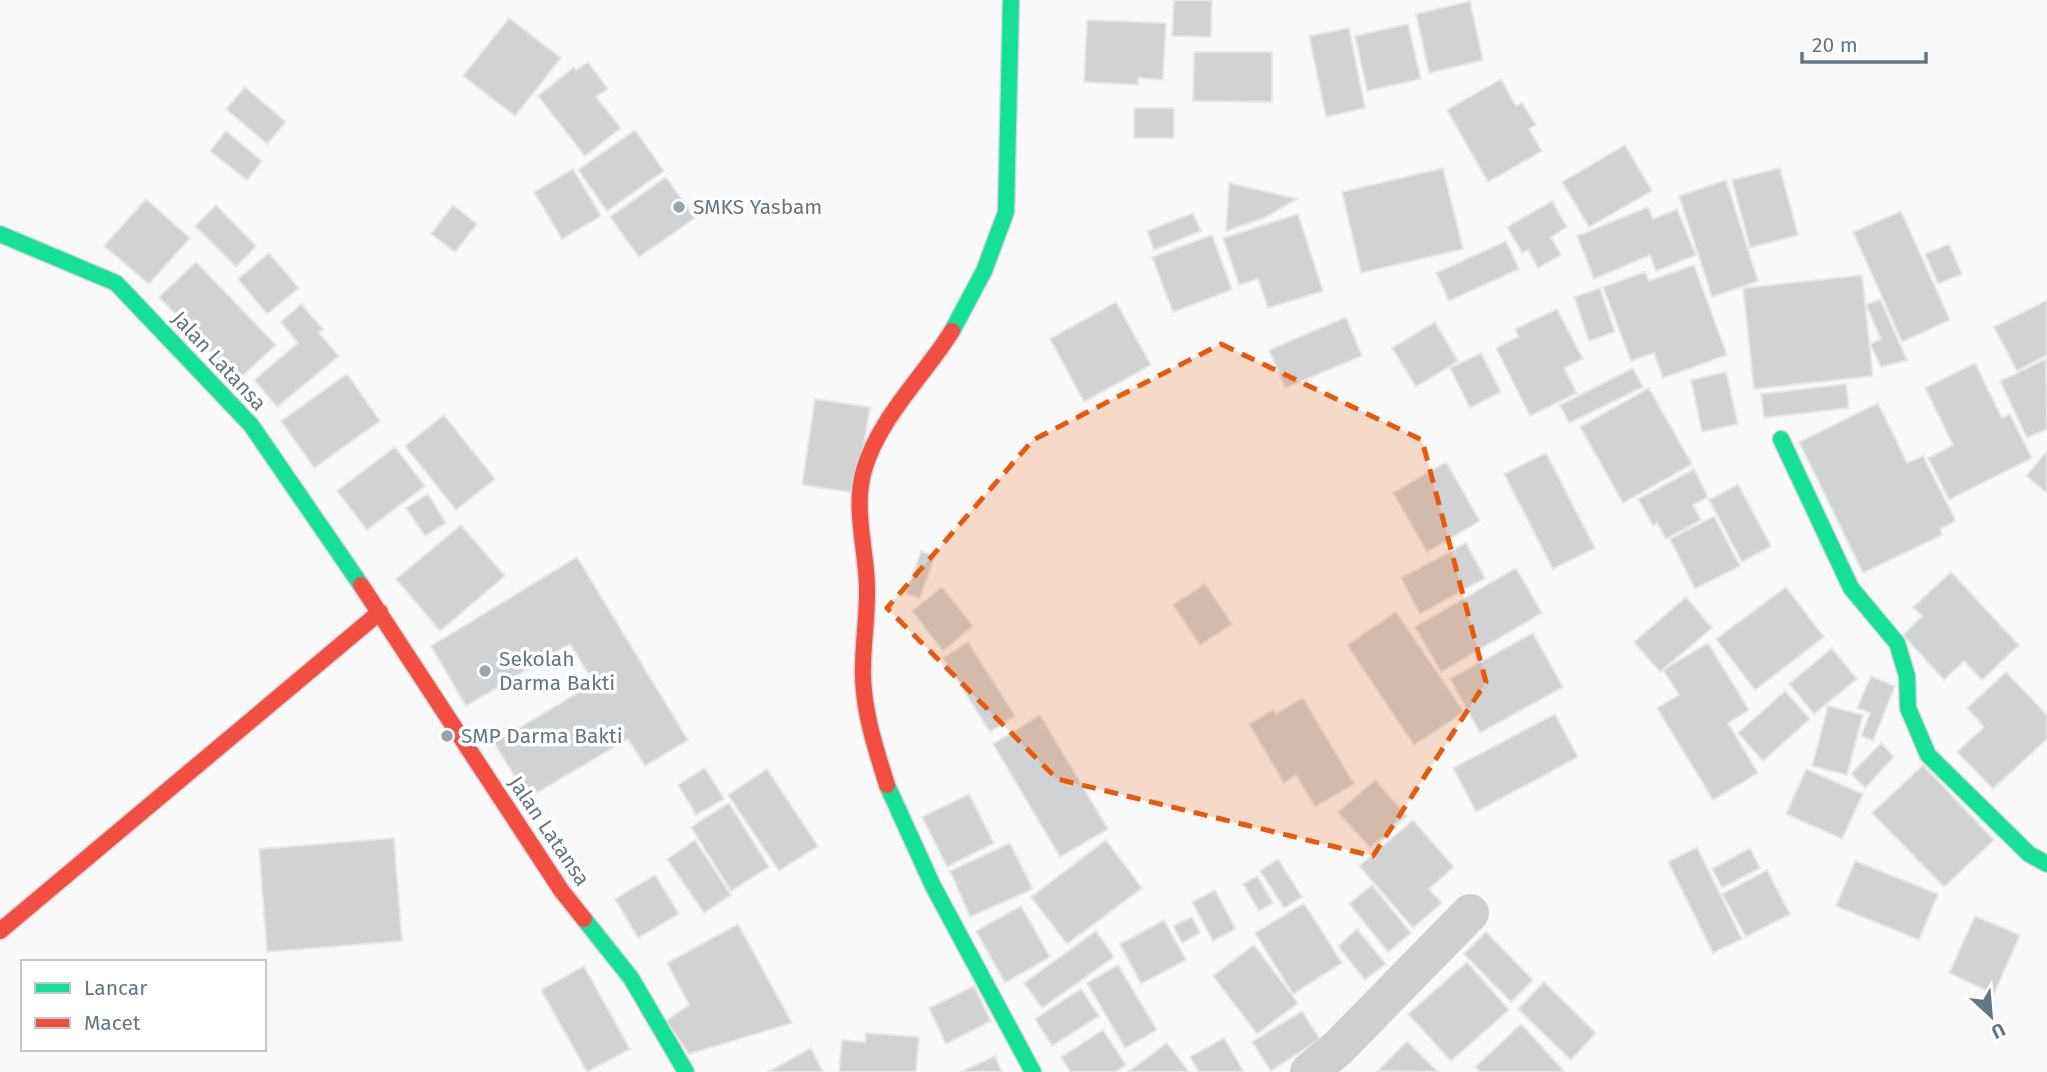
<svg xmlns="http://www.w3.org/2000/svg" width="2047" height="1072" viewBox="0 0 2047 1072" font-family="'Fira Sans',sans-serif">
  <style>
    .building { fill: #d0d2d3; stroke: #e8e8e8; stroke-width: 2 }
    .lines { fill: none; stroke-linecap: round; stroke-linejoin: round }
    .fast-casing { stroke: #d5d6d7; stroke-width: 19 }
    .jam-casing { stroke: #d5d6d7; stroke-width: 19 }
    .street { stroke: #cecfd0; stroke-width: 38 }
    .fast { stroke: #16e098; stroke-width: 16 }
    .jam { stroke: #f24e42; stroke-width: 16 }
    .marked { fill: #e8590c; fill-opacity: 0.2; stroke: #e8590c; stroke-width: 5; stroke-dasharray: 14 9; stroke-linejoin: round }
    .poi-dot { fill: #99a4ac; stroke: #fff; stroke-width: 2.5 }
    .labels { text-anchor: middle; stroke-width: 7; stroke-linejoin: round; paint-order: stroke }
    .poi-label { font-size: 21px; fill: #657683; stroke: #fff; text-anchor: start }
    .street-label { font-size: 21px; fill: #657683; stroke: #fff }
  </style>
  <rect width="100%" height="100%" fill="#f9f9f9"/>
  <path class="building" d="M1174,0H1212L1211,37L1172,36Z
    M1470,1L1483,60L1429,73L1416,14Z
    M509,18L561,58L515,116L463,76Z
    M1087,20L1166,23L1163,80L1138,78V85L1084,82Z
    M1408,24L1421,79L1367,91L1355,36Z
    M1349,28L1365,108L1326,117L1309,36Z
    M1194,52H1272V102L1193,101Z
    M588,62L608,89L596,97L621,128L585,156L538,96L574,67L576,70Z
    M1501,79L1516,106L1522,103L1536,125L1529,129L1542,151L1488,182L1447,110Z
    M245,87L286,122L267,144L226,109Z
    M1134,108H1174V138H1134Z
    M635,130L664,171L607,211L578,170Z
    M226,131L262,161L247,180L210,151Z
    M1625,145L1652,191L1589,227L1562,182Z
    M1443,168L1463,249L1361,273L1342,192Z
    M1780,168L1798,235L1750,248L1732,180Z
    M573,169L601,216L562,239L534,192Z
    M666,177L695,218L639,257L610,217Z
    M1726,180L1758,281L1712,297L1679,196Z
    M1229,183L1297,199L1264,218L1226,231Z
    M146,199L190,238L149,284L104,246Z
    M1552,201L1567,227L1551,237L1561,255L1538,268L1528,250L1522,253L1507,227Z
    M216,205L256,246L236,267L195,226Z
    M453,205L477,224L455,252L431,234Z
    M1648,207L1653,219L1677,209L1696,255L1656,271L1650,255L1594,279L1577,236Z
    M1901,211L1950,320L1902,342L1853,232Z
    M1193,213L1201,231L1154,250L1147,231Z
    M1298,214L1323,291L1268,308L1258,279L1239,285L1223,238Z
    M1212,235L1232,290L1173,312L1152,257Z
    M1506,241L1519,269L1449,301L1436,273Z
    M1949,244L1962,274L1938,284L1925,254Z
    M269,253L299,288L267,314L238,279Z
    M196,262L276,345L238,380L159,297Z
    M1694,265L1727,355L1663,378L1654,353L1631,361L1603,287L1645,272L1649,281Z
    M1862,275L1873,376L1754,389L1743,288Z
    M1600,288L1615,332L1589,341L1574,297Z
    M1880,299L1907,360L1881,367L1870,344L1881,339L1866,305Z
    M2047,300V355L2017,371L1994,327Z
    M1116,302L1151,365L1084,402L1050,339Z
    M301,304L323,329L319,333L339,356L277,407L254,380L298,343L281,322Z
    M1557,309L1583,359L1564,368L1577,393L1530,416L1496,348L1518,337L1515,329Z
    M1346,317L1362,356L1285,388L1269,350Z
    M1435,322L1458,361L1416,387L1392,348Z
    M1481,353L1501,392L1470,408L1450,368Z
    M2046,359L2047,429L2027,438L2000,381Z
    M1975,363L2002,418L2010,414L2032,458L1949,500L1928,458L1953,445L1925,388Z
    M1633,368L1643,387L1569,423L1560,405Z
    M1726,372L1738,424L1702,432L1691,380Z
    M347,374L380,421L314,468L281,421Z
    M1846,384L1849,408L1764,418L1761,394Z
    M1649,388L1692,464L1623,503L1580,427Z
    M815,399L870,407L856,493L802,485Z
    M1878,403L1907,463L1923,456L1956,521L1940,529L1942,535L1863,573L1799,442Z
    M444,415L495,479L456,510L405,446Z
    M395,447L425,486L367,530L337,491Z
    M2047,451V493L2026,476Z
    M1546,453L1595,548L1553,569L1504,474Z
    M1446,462L1480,521L1427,552L1393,493Z
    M1694,469L1708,497L1693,505L1701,520L1666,539L1657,523L1653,526L1638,499Z
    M1738,484L1771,546L1742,562L1709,500Z
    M428,494L446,523L425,536L406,508Z
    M1714,516L1740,566L1695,589L1670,539Z
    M461,525L505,576L440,631L396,579Z
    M1466,543L1485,578L1420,614L1401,578Z
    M921,551L935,556L920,598L906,594Z
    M577,557L688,740L645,766L628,739L528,798L494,743L594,683L570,644L466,706L431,646Z
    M1516,568L1542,613L1441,672L1415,627Z
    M1951,572L2019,645L1982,680L1964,661L1944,680L1903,635L1922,616L1913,607Z
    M1205,584L1232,624L1200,645L1173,605Z
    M942,587L973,626L943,651L912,611Z
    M1786,587L1824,637L1755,690L1716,639Z
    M1686,597L1712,628L1660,672L1634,642Z
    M1396,612L1464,712L1414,745L1347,645Z
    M1533,633L1563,687L1480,733L1450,679Z
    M968,642L1015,716L990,732L943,658Z
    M1708,643L1749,710L1728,723L1758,773L1713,800L1657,708L1679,695L1663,670Z
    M1832,648L1857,679L1814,714L1789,684Z
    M2006,672L2047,715V739L1993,789L1957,752L1984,727L1967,708Z
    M1871,676L1895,686L1873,741L1861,736L1870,713L1857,708Z
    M1785,691L1810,719L1763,761L1738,733Z
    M1303,698L1354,784L1315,807L1296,775L1284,783L1249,724L1273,710L1276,714Z
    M1828,706L1863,715L1847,775L1812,766Z
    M1555,714L1578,757L1476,812L1453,768Z
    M1040,715L1108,829L1060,857L993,744Z
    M1881,743L1894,757L1865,788L1851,774Z
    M1923,765L1994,840L1944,887L1872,813Z
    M705,768L724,799L696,815L678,785Z
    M767,769L818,846L779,871L728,795Z
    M1806,769L1863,794L1842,839L1786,814Z
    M1375,780L1407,816L1370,848L1338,812Z
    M969,794L994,843L947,867L922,817Z
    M729,803L769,867L731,891L691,827Z
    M1413,820L1454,867L1429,889L1442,903L1413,928L1359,866Z
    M394,838L402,941L267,952L259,849Z
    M695,840L731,895L704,913L667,859Z
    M1106,840L1142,888L1067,944L1031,897Z
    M1010,843L1033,889L970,917L950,871Z
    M1697,847L1742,939L1713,953L1668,862Z
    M1750,848L1760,868L1722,888L1712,869Z
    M1278,859L1302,897L1284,908L1260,871Z
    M1855,861L1938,894L1919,940L1836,906Z
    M1767,870L1790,914L1746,937L1722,894Z
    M655,875L679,914L638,938L615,899Z
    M1257,876L1273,903L1259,911L1243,884Z
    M1372,885L1411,933L1388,952L1349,904Z
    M1215,890L1236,929L1213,941L1192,902Z
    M1304,903L1342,963L1293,994L1255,933Z
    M1021,906L1050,957L1005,983L976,931Z
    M1975,916L2020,935L1994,994L1949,973Z
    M1192,917L1200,933L1182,943L1173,926Z
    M1164,920L1186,960L1141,984L1120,944Z
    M738,924L792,1023L689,1054L666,1021L689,1005L667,963Z
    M1357,929L1386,964L1365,980L1338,946Z
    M1096,931L1114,957L1042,1008L1024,983Z
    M1486,932L1533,980L1511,1002L1464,954Z
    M1254,945L1298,1003L1257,1034L1213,976Z
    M1467,962L1509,1010L1451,1061L1408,1014Z
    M1118,965L1157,1030L1125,1048L1087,983Z
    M584,966L630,1049L587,1072L541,990Z
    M1544,982L1596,1033L1571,1060L1518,1009Z
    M974,986L991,1021L946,1044L929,1008Z
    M1081,989L1099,1016L1052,1046L1035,1019Z
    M1302,1011L1320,1039L1271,1071L1252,1042Z
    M1521,1024L1565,1072H1480L1475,1067Z
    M1103,1030L1126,1065L1115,1072H1070L1061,1057Z
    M866,1033L919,1037L916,1072H839L842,1040L865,1042Z
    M1224,1038L1244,1072H1199L1190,1057Z
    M1407,1041L1438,1072L1378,1071Z
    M1167,1043L1189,1072H1128Z
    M811,1048L823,1072H768Z
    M995,1056L1002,1072H960Z"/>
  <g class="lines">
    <g class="fast-casing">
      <path id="fast" d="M0,234L116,283L251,425L361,585
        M952,331L984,271L1006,212L1011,0
        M1781,439L1851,588L1897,643L1907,676L1908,708L1928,755L2029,854L2047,864
        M887,785L933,886L1033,1072
        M584,919L631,978L686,1072"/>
    </g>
    <g class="jam-casing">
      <path id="jam" d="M361,585L561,890L584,919
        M887,785C876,750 864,714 863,677C862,646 868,616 867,586C866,548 853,508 864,470C879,418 924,376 952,331
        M0,931L380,612"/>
    </g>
    <path class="street" d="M1309,1072L1338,1048L1470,913"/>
    <use href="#fast" class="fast"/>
    <use href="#jam" class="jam"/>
  </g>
  <path class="marked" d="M1221,344L1422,440L1486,682L1373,856L1057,779L887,608L1033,440Z"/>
  <g class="poi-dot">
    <circle cx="679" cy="207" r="7"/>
    <circle cx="485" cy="671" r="7"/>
    <circle cx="447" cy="736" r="7"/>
  </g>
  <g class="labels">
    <g class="poi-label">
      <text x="693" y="214">SMKS Yasbam</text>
      <text x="499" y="666">Sekolah<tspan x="499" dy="24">Darma Bakti</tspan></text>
      <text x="461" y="743">SMP Darma Bakti</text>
    </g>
    <g class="street-label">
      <text transform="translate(219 361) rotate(47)" y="7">Jalan Latansa</text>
      <text transform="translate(549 831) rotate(56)" y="7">Jalan Latansa</text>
    </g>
  </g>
  <rect x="21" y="960" width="245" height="91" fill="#ffffff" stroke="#c1c8cd" stroke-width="2"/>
  <rect x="35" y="983" width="35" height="10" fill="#16e098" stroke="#c1c8cd" stroke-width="2"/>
  <text x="84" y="995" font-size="21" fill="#657683">Lancar</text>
  <rect x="35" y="1018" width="35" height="10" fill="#f24e42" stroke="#c1c8cd" stroke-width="2"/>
  <text x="84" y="1030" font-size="21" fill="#657683">Macet</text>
  <g transform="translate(1991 1016) rotate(154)" stroke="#ffffff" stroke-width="5" paint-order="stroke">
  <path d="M0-5L12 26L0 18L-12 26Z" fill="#657683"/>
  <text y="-10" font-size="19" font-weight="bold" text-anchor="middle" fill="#657683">U</text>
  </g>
  <path d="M1802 52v10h124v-10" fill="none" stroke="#657683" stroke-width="3.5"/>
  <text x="1812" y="52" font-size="21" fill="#657683" stroke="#ffffff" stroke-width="5" paint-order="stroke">20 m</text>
</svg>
